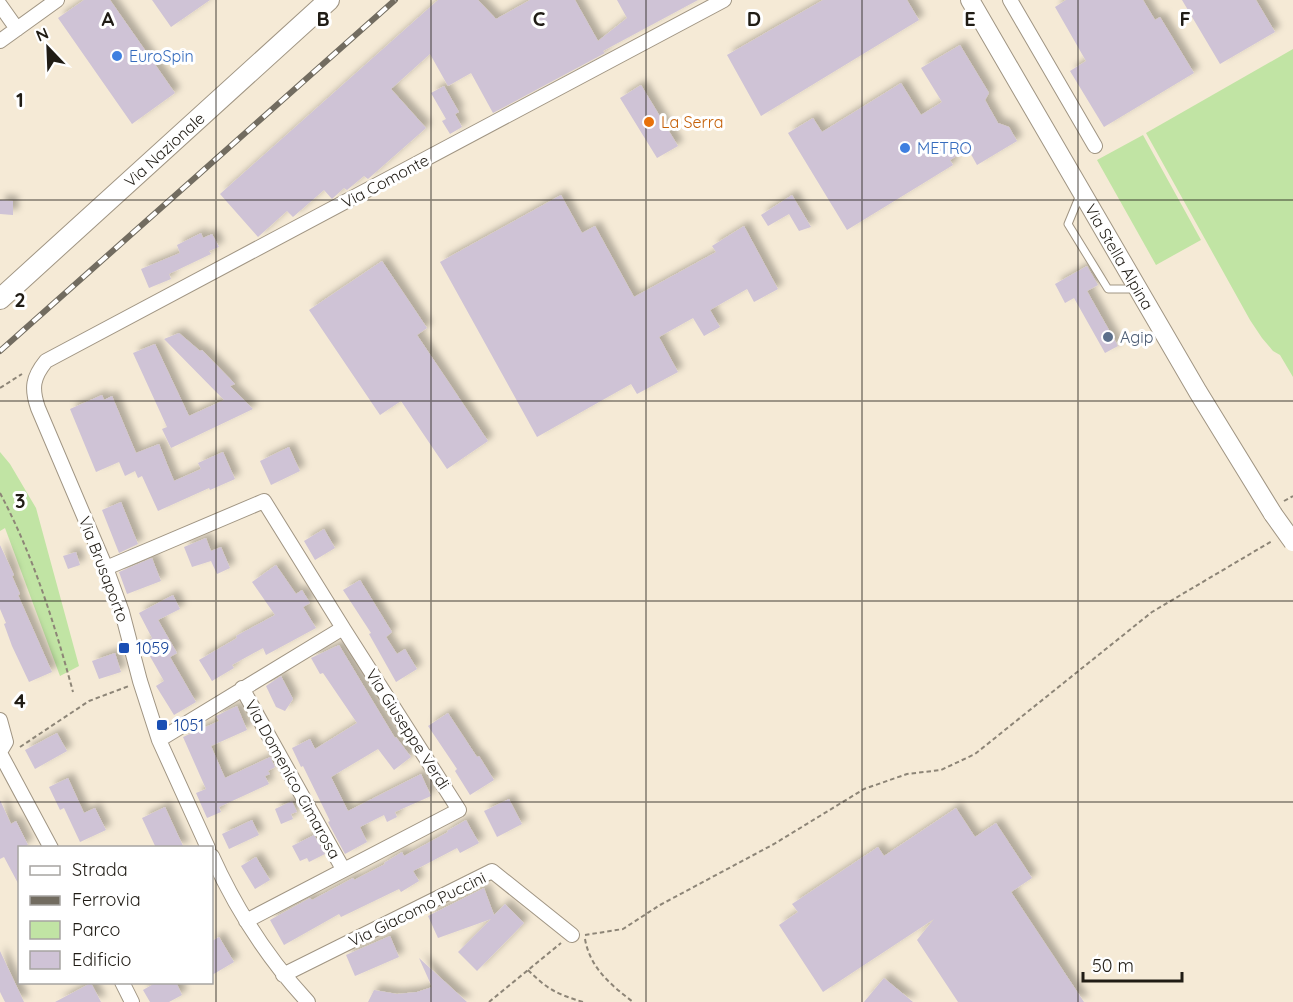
<svg xmlns="http://www.w3.org/2000/svg" width="1293" height="1002" viewBox="0 0 1293 1002" font-family="Quicksand,sans-serif">
  <style>
    .green { fill: #c1e4a4 }
    .building { fill: #cfc3d6; filter: url(#shadow) }
    .lines { fill: none; stroke-linecap: round; stroke-linejoin: round }
    .service-casing { stroke: #a09583; stroke-width: 9 }
    .minor-casing { stroke: #a09583; stroke-width: 16 }
    .tertiary-casing { stroke: #a09583; stroke-width: 20 }
    .secondary-casing { stroke: #a09583; stroke-width: 22 }
    .path { stroke: #8d8577; stroke-width: 2; stroke-dasharray: 4.5 3; stroke-linecap: butt }
    .service { stroke: #fff; stroke-width: 7 }
    .minor { stroke: #fff; stroke-width: 14 }
    .tertiary { stroke: #fff; stroke-width: 18 }
    .secondary { stroke: #fff; stroke-width: 20 }
    .rail-casing { stroke: #726c60; stroke-width: 6 }
    .rail { stroke: #fff; stroke-width: 4; stroke-dasharray: 11; stroke-linecap: butt }
    .tertiary-bridge-casing { stroke: #a09583; stroke-width: 20; stroke-linecap: butt }
    .tertiary-bridge { stroke: #fff; stroke-width: 18 }
    .grid { fill: none; stroke: #201c15; stroke-width: 1.5; stroke-opacity: 0.55 }
    .shop-dot { fill: #3f7fe0; stroke: #fff; stroke-width: 2 }
    .food-dot { fill: #e8710a; stroke: #fff; stroke-width: 2 }
    .service-dot { fill: #5c6f8a; stroke: #fff; stroke-width: 2 }
    .transit-dot { fill: #1a4fb4; stroke: #fff; stroke-width: 2 }
    .labels { text-anchor: middle; stroke-width: 6; stroke-linejoin: round; paint-order: stroke }
    .shop-label { font-size: 16px; fill: #366cbe; stroke: #fff; text-anchor: start }
    .food-label { font-size: 16px; fill: #c56008; stroke: #fff; text-anchor: start }
    .street-label { font-size: 16px; fill: #201c15; stroke: #fff }
    .service-label { font-size: 16px; fill: #4e5e75; stroke: #fff; text-anchor: start }
    .transit-label { font-size: 16px; fill: #164399; stroke: #fff; text-anchor: start }
    .grid-label { font-size: 20px; text-anchor: middle; font-weight: bold; fill: #201c15; stroke: #fff; stroke-width: 6; stroke-linejoin: round; paint-order: stroke }
  </style>
  <defs>
    <filter id="shadow"><feDropShadow dx="5.5" dy="-5.5" stdDeviation="3" flood-color="#0004"/></filter>
  </defs>
  <rect width="100%" height="100%" fill="#f5ead6"/>
  <path class="green" d="M1293,49V377L1280,355L1273,351L1262,338L1250,320L1146,133Z
    M1143,135L1201,240L1156,265L1097,160Z
    M0,452L10,464L36,508L79,666L60,676L5,528L0,531Z"/>
  <path class="building" d="M84,0H110L175,93L132,124L58,18Z
    M152,0H210L171,27Z
    M438,0H478L496,19L530,0H575L598,41L627,18L617,0H698L603,51L605,53L493,113L471,73L448,86L430,54L391,89L426,128L368,179L364,176L347,190L344,188L332,199L324,190L293,217L287,211L258,237L220,194Z
    M823,0H907L919,20L761,116L727,55Z
    M1066,0H1143L1155,20L1160,17L1194,73L1104,127L1070,71L1086,61L1055,7Z
    M1182,0H1256L1275,32L1220,64Z
    M960,45L989,93L985,100L998,123L1009,127L1017,141L977,165L968,149L950,160L953,165L847,230L788,133L813,118L822,132L901,83L921,115L942,102L921,68Z
    M641,85L678,146L657,158L620,98Z
    M444,86L459,112L455,114L462,127L450,134L442,121L446,119L431,93Z
    M561,195L582,233L595,226L634,297L716,252L712,246L744,226L778,289L754,302L747,289L710,310L720,327L704,336L693,318L659,337L678,372L637,394L631,384L537,437L440,262Z
    M792,195L811,227L799,231L789,214L768,226L761,215Z
    M0,200L13,201V215L0,214Z
    M201,233L203,238L212,234L219,247L209,251L211,254L169,274L171,279L149,288L141,269L180,253L177,245Z
    M382,261L427,328L417,335L488,441L447,469L401,401L380,415L309,310Z
    M1087,266L1098,285L1087,291L1118,346L1105,353L1074,298L1065,303L1055,284Z
    M179,333L200,351L202,350L235,384L230,386L253,409L171,448L162,429L167,427L133,353L155,344L189,416L224,400L164,339Z
    M102,395L104,400L112,396L136,453L159,444L174,481L201,469L198,463L223,452L235,479L210,490L209,488L158,511L142,476L138,478L135,471L125,476L119,462L96,472L70,409Z
    M289,447L300,471L271,485L260,461Z
    M121,502L138,544L119,553L102,510Z
    M324,529L335,548L315,560L304,541Z
    M206,538L211,551L221,547L230,568L217,574L211,561L192,567L184,547Z
    M0,545L14,575L12,576L20,594L18,595L52,672L29,682L12,646L4,624L6,623L0,609Z
    M76,552L80,565L68,569L63,556Z
    M152,558L161,581L127,594L119,572Z
    M276,565L296,594L302,590L310,603L303,607L316,628L266,655L263,648L232,665L234,668L212,681L199,660L237,638L236,636L275,615L252,582Z
    M360,580L392,632L386,637L397,654L405,649L417,669L396,682L369,634L371,633L343,590Z
    M173,595L180,609L158,620L177,653L170,657L196,702L174,715L156,686L164,681L143,644L152,638L139,613Z
    M339,645L395,738L396,737L411,757L394,770L378,749L331,777L348,811L421,774L431,796L395,812L397,817L387,822L384,815L360,827L367,842L345,854L330,826L328,822L330,821L303,766L301,767L292,748L310,739L315,749L357,723L323,673L320,674L311,658Z
    M115,653L121,672L99,679L92,661Z
    M281,676L293,699L285,711L276,707L266,686Z
    M237,706L247,730L211,746L225,778L270,757L275,767L268,771L270,774L265,776L269,784L219,807L221,812L207,818L196,793L206,789L183,737L219,721L216,716Z
    M448,713L477,757L479,756L494,780L470,795L455,771L457,769L428,726Z
    M57,733L67,751L35,769L25,750Z
    M68,778L84,813L95,808L106,830L80,842L64,808L60,810L49,787Z
    M509,799L522,824L497,837L484,811Z
    M0,800L11,824L16,821L28,845L20,848V887L4,857L0,859Z
    M292,801L297,812L291,814L293,819L281,824L275,809Z
    M165,807L184,848H156L142,818Z
    M956,808L975,837L996,823L1032,878L1011,892L1084,1002H958L917,940L934,919L823,992L779,925L798,912L792,904L878,847L884,856Z
    M252,820L259,835L229,849L222,834Z
    M466,820L479,843L460,853L457,848L413,871L419,881L401,892L399,889L341,917L339,914L284,945L270,920L310,898L312,900L353,878L354,880L385,864L384,863L402,852L404,856L448,832L447,831Z
    M314,835L325,854L309,862L307,858L300,861L292,846Z
    M256,857L270,880L255,889L241,866Z
    M484,888L494,915L505,904L524,923L477,971L458,952L491,919L438,938L428,916Z
    M390,936L399,957L355,976L346,955Z
    M219,937L234,962L212,975V941Z
    M0,951L24,1002H5L0,992Z
    M419,958L467,1002H368L374,990L397,994L417,992L432,987Z
    M884,978L913,1002H864Z
    M157,982H176L182,995L169,1002H150L143,990Z
    M91,983L101,1002H55Z"/>
  <g class="lines">
    <g class="service-casing">
      <path id="service" d="M1080,195L1068,224L1108,289H1136"/>
    </g>
    <g class="minor-casing">
      <path id="minor" d="M1010,0L1095,146
        M0,5L17,29
        M0,41L57,0
        M106,568L264,501L343,628
        M242,688L343,869
        M0,720L6,742L0,752
        M159,740L343,628L459,810L246,921
        M0,753L51,848
        M208,848L159,740L140,681L122,612L106,568L38,408C31,388 33,377 46,361L724,0
        M212,856C236,909 268,959 308,1002
        M283,975L492,871L572,935
        M122,982L132,1002"/>
    </g>
    <g class="tertiary-casing">
      <g id="tertiary">
        <path id="s1" d="M970,0L1198,392L1273,514"/>
      </g>
    </g>
    <g class="secondary-casing">
      <g id="secondary">
        <path id="s2" d="M0,299L329,0"/>
      </g>
    </g>
    <path class="path" d="M0,388L22,374
      M0,493C33,555 55,625 73,692
      M1284,501L1293,496
      M20,747L89,701L129,686
      M585,935L623,929L660,905L774,844L864,789L907,774L941,770L975,754L1152,612L1272,541
      M585,939C590,968 611,985 633,1002
      M528,970C548,990 557,994 583,1002
      M489,1002L561,943"/>
    <use href="#service" class="service"/>
    <use href="#minor" class="minor"/>
    <use href="#tertiary" class="tertiary"/>
    <use href="#secondary" class="secondary"/>
    <g class="rail-casing">
      <path id="rail" d="M0,351L395,0"/>
    </g>
    <use href="#rail" class="rail"/>
    <g class="tertiary-bridge-casing">
      <path id="tertiary-bridge" d="M1273,514L1293,542"/>
    </g>
    <use href="#tertiary-bridge" class="tertiary-bridge"/>
  </g>
  <path class="grid" d="M216,0V1002M431,0V1002M646,0V1002M862,0V1002M1078,0V1002M0,200H1293M0,401H1293M0,601H1293M0,802H1293"/>
  <g class="shop-dot">
    <circle cx="117" cy="56" r="6"/>
    <circle cx="905" cy="148" r="6"/>
  </g>
  <circle class="food-dot" cx="649" cy="122" r="6"/>
  <circle class="service-dot" cx="1108" cy="337" r="6"/>
  <g class="transit-dot">
    <rect x="118" y="642" width="12" height="12" rx="3"/>
    <rect x="156" y="719" width="12" height="12" rx="3"/>
  </g>
  <g class="labels">
    <g class="shop-label">
      <text x="129" y="62">EuroSpin</text>
      <text x="917" y="154">METRO</text>
    </g>
    <g class="food-label">
      <text x="661" y="128">La Serra</text>
    </g>
    <g class="street-label">
      <text dy="6" stroke="none"><textPath href="#s2" startOffset="222">Via Nazionale</textPath></text>
      <text transform="translate(385 181) rotate(-28)" y="6">Via Comonte</text>
      <text dy="6" stroke="none"><textPath href="#s1" startOffset="297">Via Stella Alpina</textPath></text>
      <text transform="translate(104 569) rotate(69)" y="6">Via Brusaporto</text>
      <text transform="translate(408 729) rotate(57)" y="6">Via Giuseppe Verdi</text>
      <text transform="translate(293 779) rotate(61)" y="6">Via Domenico Cimarosa</text>
      <text transform="translate(417 909) rotate(-26)" y="6">Via Giacomo Puccini</text>
    </g>
    <g class="service-label">
      <text x="1120" y="343">Agip</text>
    </g>
    <g class="transit-label">
      <text x="136" y="654">1059</text>
      <text x="174" y="731">1051</text>
    </g>
  </g>
  <g class="grid-label">
    <text x="108" y="26">A</text>
    <text x="323" y="26">B</text>
    <text x="539" y="26">C</text>
    <text x="754" y="26">D</text>
    <text x="970" y="26">E</text>
    <text x="1185" y="26">F</text>
    <text x="20" y="107">1</text>
    <text x="20" y="307">2</text>
    <text x="20" y="508">3</text>
    <text x="20" y="708">4</text>
  </g>
  <rect x="18" y="846" width="195" height="138" fill="#ffffff" stroke="#a6a4a1" stroke-width="1.5"/>
  <rect x="30" y="866" width="30" height="9" fill="#ffffff" stroke="#a6a4a1" stroke-width="1.5"/>
  <text x="72" y="876" font-size="18" fill="#201c15">Strada</text>
  <rect x="30" y="896" width="30" height="9" fill="#726c60" stroke="#a6a4a1" stroke-width="1.5"/>
  <text x="72" y="906" font-size="18" fill="#201c15">Ferrovia</text>
  <rect x="30" y="921" width="30" height="18" fill="#c1e4a4" stroke="#a6a4a1" stroke-width="1.5"/>
  <text x="72" y="936" font-size="18" fill="#201c15">Parco</text>
  <rect x="30" y="951" width="30" height="18" fill="#cfc3d6" stroke="#a6a4a1" stroke-width="1.5"/>
  <text x="72" y="966" font-size="18" fill="#201c15">Edificio</text>
  <g transform="translate(48 48) rotate(337)" stroke="#ffffff" stroke-width="4.5" paint-order="stroke">
  <path d="M0-4.5L10 22L0 15L-10 22Z" fill="#201c15"/>
  <text y="-9" font-size="16" font-weight="bold" text-anchor="middle" fill="#201c15">N</text>
  </g>
  <path d="M1083 972v9h99v-9" fill="none" stroke="#201c15" stroke-width="3"/>
  <text x="1092" y="972" font-size="18" fill="#201c15" stroke="#ffffff" stroke-width="4.5" paint-order="stroke">50 m</text>
</svg>
